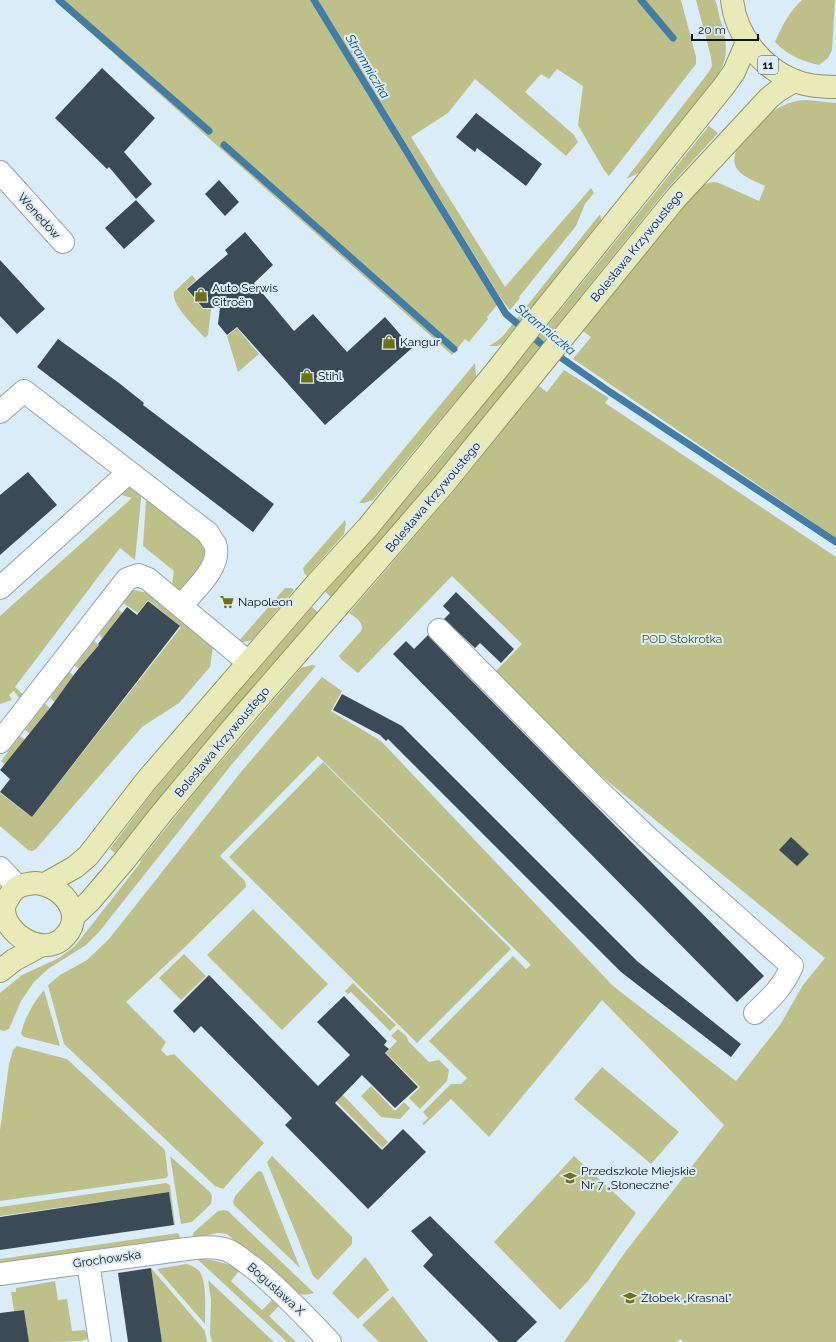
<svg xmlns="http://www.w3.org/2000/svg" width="836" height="1342" viewBox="0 0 836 1342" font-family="Raleway,sans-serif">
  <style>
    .green { fill: #bdc189 }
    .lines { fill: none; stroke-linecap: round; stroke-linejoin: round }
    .stream { stroke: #437ca5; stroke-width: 7 }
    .building { fill: #3c4a55 }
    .minor-casing { stroke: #93a3af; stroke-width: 24 }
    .major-casing { stroke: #929761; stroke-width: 24 }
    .minor { stroke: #fff; stroke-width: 22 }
    .major { stroke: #e8ebb7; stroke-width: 22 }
    .labels { text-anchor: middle; stroke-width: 4; stroke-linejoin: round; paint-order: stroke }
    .shield { fill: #dbecf9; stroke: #4d565d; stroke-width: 1 }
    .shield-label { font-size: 11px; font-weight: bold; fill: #10161a }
    .street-label { font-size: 12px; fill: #10161a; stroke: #dbecf9 }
    .poi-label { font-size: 12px; fill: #10161a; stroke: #dbecf9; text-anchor: start }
    .park-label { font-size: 12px; fill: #555614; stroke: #dbecf9 }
    .water-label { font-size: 13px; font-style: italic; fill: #195379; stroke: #dbecf9 }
  </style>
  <rect width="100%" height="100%" fill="#dbecf9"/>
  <path class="green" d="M54,0H312L498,304L487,317L488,319L469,342L465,339L452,355Z
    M318,0H681L696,57V64L609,176L604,170L578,125L583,86L557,69L549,79L541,74L525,92L574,135L578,142L566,156L475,79L448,113L411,137L505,287L591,188L594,193L585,204L576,226L519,297L520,298L510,310L502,300Z
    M696,0H715C718,6 718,12 720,19C728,44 730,60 713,82L639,173L626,179L708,73L712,66L711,57Z
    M802,0H835L832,50L828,58L819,65C802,61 787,55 775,42C782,26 789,12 802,0Z
    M807,100L836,103V538L573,359L591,337L583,331L698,189L703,185L708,183L714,182L719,183L759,201L765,186C746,177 726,172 738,146C759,124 774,101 807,100Z
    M709,126L718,133L667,189L435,477L331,597L325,592L426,476Z
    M600,214L601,220L502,344L498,346H489L497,341L503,336Z
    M192,275L196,280L186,289L203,309H211L208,335L205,338C196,328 171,305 174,292Z
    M237,328L259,354L238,372L227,336Z
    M475,363L476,377L373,500L364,503H359Z
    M564,370L609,398L605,403L836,557V1342H684L680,1339L677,1342H564L623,1255L724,1125L602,1000L489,1137L451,1099L424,1125L422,1124L428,1118L423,1112L451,1084H461L467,1078L429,1041L513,956L526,969L531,965L318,756L220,856L245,881L246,887L183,949L126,1002L166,1042L161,1050L167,1056L174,1054L264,1143L223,1189L215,1186L64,1044L48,985L60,975L87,960L109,939L241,772L322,677L342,691L331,711L381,741L613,986L736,1081L780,1025L803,985L825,958L600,775L493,674L522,644L452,576L358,673L342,660L339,656L361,631C365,623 355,617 349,613L453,492L539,386L547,392Z
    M125,485L142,489L135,560L120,548L15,687L24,695L19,698L14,691L9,695L12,700L0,704V616L132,498L115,493Z
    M153,497L202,535L210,551L183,593L171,590L174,571L143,546L146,501Z
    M345,520L346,524L344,534L307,576L304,573L303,568Z
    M285,588H291L294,590L252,640L244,642H238Z
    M135,590L147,593L213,647L210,667L179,703L142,727L36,849L32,851L28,850L0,826V793L32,817L181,627L148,600L138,613L123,603L132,591Z
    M312,607L318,612C249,691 180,770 115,853L110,849L155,789Z
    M118,609L131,621L111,644L99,635Z
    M94,641L106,651L87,676L75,666Z
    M312,665L316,666L232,764L99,932L86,945L48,969L34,982L21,1001L9,1029L4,1031L0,1030V993L22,975L59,958L75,946L141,862L140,861L200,786L301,668Z
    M69,672L82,682L62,708L50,698Z
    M45,704L57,714L38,739L25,730Z
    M20,736L33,745L13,771L1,761Z
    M323,762L511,949L417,1043L229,857Z
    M253,909L328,984L282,1030L207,955Z
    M184,954L206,976L181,1000L159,978Z
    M353,983L396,1025L390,1031L351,992L348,994L345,991Z
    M44,990L60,1046L24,1037L21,1034C24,1018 34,1002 44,990Z
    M398,1029L407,1037L408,1041L429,1062L439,1060L449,1070L447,1081L420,1109L409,1098L420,1087L386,1053L397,1041L391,1036Z
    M17,1046L67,1059L165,1150L168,1176L166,1178L0,1201V1130L9,1064L13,1050Z
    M602,1067L679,1132L651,1164L574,1099Z
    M371,1086L395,1111L404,1102L410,1108L400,1119L381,1117L361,1096Z
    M343,1095L388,1142L382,1148L336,1101Z
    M170,1156L210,1192L212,1196L211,1204L192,1222L181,1224Z
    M272,1156L352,1237V1244L318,1280L313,1276L267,1162Z
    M574,1156L636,1213L588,1281L560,1310L494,1242Z
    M260,1171L262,1172L300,1268L234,1205L233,1202L235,1196L257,1172Z
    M166,1183L170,1185L175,1225H174L169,1192L0,1216V1207Z
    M224,1210L228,1211L314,1293C305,1296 299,1295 291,1290L227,1234L218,1233L193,1238V1233L218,1211Z
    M178,1233L181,1239L5,1263L0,1262V1259Z
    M365,1257L371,1264L389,1290L358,1319L332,1293Z
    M196,1258C212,1260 226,1262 240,1270L231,1281L262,1310L273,1299L280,1305L269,1316L296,1342H287Z
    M186,1264C191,1265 197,1268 200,1272C207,1283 205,1311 205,1324L157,1269Z
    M151,1268L205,1331L207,1342H162Z
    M208,1280L274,1342H212L210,1334L211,1300Z
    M55,1281L58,1300L67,1299L72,1331L85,1330L88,1334C87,1337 88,1338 85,1340C78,1342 40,1342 29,1342L24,1310L14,1311L11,1292H16V1288Z
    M393,1296L428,1342H379L362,1325Z"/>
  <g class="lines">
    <path class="stream" d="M59,0L209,131
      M314,0L506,314L540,343L610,392L836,542
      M641,0L673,38
      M224,145L454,349"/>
  </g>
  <path class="building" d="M102,68L155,118L124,152L152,184L136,199L109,167L107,169L55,118Z
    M476,113L542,164L526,186L477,148L475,152L456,137Z
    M219,180L239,202L225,216L205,194Z
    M136,200L155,221L124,249L105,228Z
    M245,232L273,265L254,283L294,331L313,314L347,352L385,317L412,348L325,425L237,327L227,335L218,324L220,308H203L187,289L228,254L225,250Z
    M0,260L45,309L17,334L0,316Z
    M58,339L119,383L144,403L143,405L274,504L253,532L37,367Z
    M28,472L57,505L0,555V495Z
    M456,592L514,649L501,663L480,643L475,648L444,619L450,613L443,606Z
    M148,601L180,626L32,817L0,792L10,779L0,770L50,708L76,672L99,645L98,644L127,607L137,615Z
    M428,635L457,666L764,976L737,1002L393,654L406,641L414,649Z
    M342,694L402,726L637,961L741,1044L731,1057L621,972L388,739L386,741L380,735L333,710Z
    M791,837L809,854L797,866L779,850Z
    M209,975L318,1086L350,1055L317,1022L344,996L387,1041L384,1045L389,1049L385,1053L418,1087L395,1108L362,1075L335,1103L382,1150L403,1129L426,1152L368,1209L285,1125L292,1118L201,1026L194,1033L173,1011Z
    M169,1192L174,1225L0,1250V1217Z
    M430,1216L537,1322L516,1342H499L423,1266L433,1255L411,1231Z
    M151,1268L162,1342H128L118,1273Z
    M24,1310L29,1342H0V1313Z"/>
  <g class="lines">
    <g class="minor-casing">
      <path id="minor" d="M0,172L63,242
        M0,412L24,391L208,533C210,537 213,541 215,544C223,566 193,591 181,606
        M0,588L129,472
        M439,630L595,787L646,836L792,966C783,987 771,998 755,1013
        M0,742L127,579L138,575L148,579L248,662
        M0,868L18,887
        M88,1262L100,1342
        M0,1274L187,1249C200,1247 214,1246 227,1250C237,1254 246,1263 255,1269C282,1291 306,1317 330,1342"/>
    </g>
    <g class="major-casing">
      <path id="major" d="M732,0C736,35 761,67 793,80C806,86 822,87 836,87
        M36,883C65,886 88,918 61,940C40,956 4,933 4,909C4,904 8,899 10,895C16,885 25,884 36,883Z
        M45,884L75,867L88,856L146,781L316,584L368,527L436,444L497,370L533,324L724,86L734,72L747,42
        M74,916L90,901L124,861L161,814L236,724L444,484L676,198L769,98L779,90L794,81
        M0,971L14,960L40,946"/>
    </g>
    <use href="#minor" class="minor"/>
    <use href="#major" class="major"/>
  </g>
  <defs>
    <g id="shop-bare" transform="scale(1.08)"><path d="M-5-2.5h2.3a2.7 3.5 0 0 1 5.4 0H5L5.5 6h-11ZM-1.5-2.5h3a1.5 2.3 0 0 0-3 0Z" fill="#6e7014" stroke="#dbecf9" stroke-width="2.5" paint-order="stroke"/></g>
    <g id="supermarket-bare" transform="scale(1.08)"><path d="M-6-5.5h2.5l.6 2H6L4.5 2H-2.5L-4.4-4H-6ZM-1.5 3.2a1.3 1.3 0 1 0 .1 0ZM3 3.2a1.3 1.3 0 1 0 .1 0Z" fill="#6e7014" stroke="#dbecf9" stroke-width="2.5" paint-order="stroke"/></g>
    <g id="school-bare" transform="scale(1.08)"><path d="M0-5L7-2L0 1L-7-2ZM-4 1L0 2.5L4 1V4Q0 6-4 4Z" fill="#6e7014" stroke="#dbecf9" stroke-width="2.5" paint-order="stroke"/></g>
  </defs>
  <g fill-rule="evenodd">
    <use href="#shop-bare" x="201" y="295"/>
    <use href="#shop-bare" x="389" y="342"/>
    <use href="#shop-bare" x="307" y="376"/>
    <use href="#supermarket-bare" x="227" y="602"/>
    <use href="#school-bare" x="570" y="1178"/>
    <use href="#school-bare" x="630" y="1298"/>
  </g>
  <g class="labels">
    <rect class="shield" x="758" y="56" width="20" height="18" rx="3"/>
    <g class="shield-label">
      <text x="768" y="69">11</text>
    </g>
    <g class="street-label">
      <text transform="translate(39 216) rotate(48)" y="4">Wenedów</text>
      <text transform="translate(637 246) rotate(-51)" y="4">Bolesława Krzywoustego</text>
      <text transform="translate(433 497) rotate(-50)" y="4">Bolesława Krzywoustego</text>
      <text transform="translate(222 742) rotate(-50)" y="4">Bolesława Krzywoustego</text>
      <text transform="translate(107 1259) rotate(-8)" y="4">Grochowska</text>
      <text transform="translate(276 1289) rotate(42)" y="4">Bogusława X</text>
    </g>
    <g class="poi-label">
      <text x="212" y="292">Auto Serwis<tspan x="212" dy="14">Citroën</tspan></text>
      <text x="400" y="346">Kangur</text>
      <text x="318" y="380">Stihl</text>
      <text x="238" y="606">Napoleon</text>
      <text x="581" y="1175">Przedszkole Miejskie<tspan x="581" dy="14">Nr 7 „Słoneczne”</tspan></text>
      <text x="641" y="1302">Żłobek „Krasnal”</text>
    </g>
    <g class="park-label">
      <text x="682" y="643">POD Stokrotka</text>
    </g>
    <g class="water-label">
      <text transform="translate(368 66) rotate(59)" y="5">Stramniczka</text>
      <text transform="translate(546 329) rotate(39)" y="5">Stramniczka</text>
    </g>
  </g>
  <path d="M692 34v6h66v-6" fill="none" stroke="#10161a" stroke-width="2"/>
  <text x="698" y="34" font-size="12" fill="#10161a" stroke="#dbecf9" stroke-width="3" paint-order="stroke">20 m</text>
</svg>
